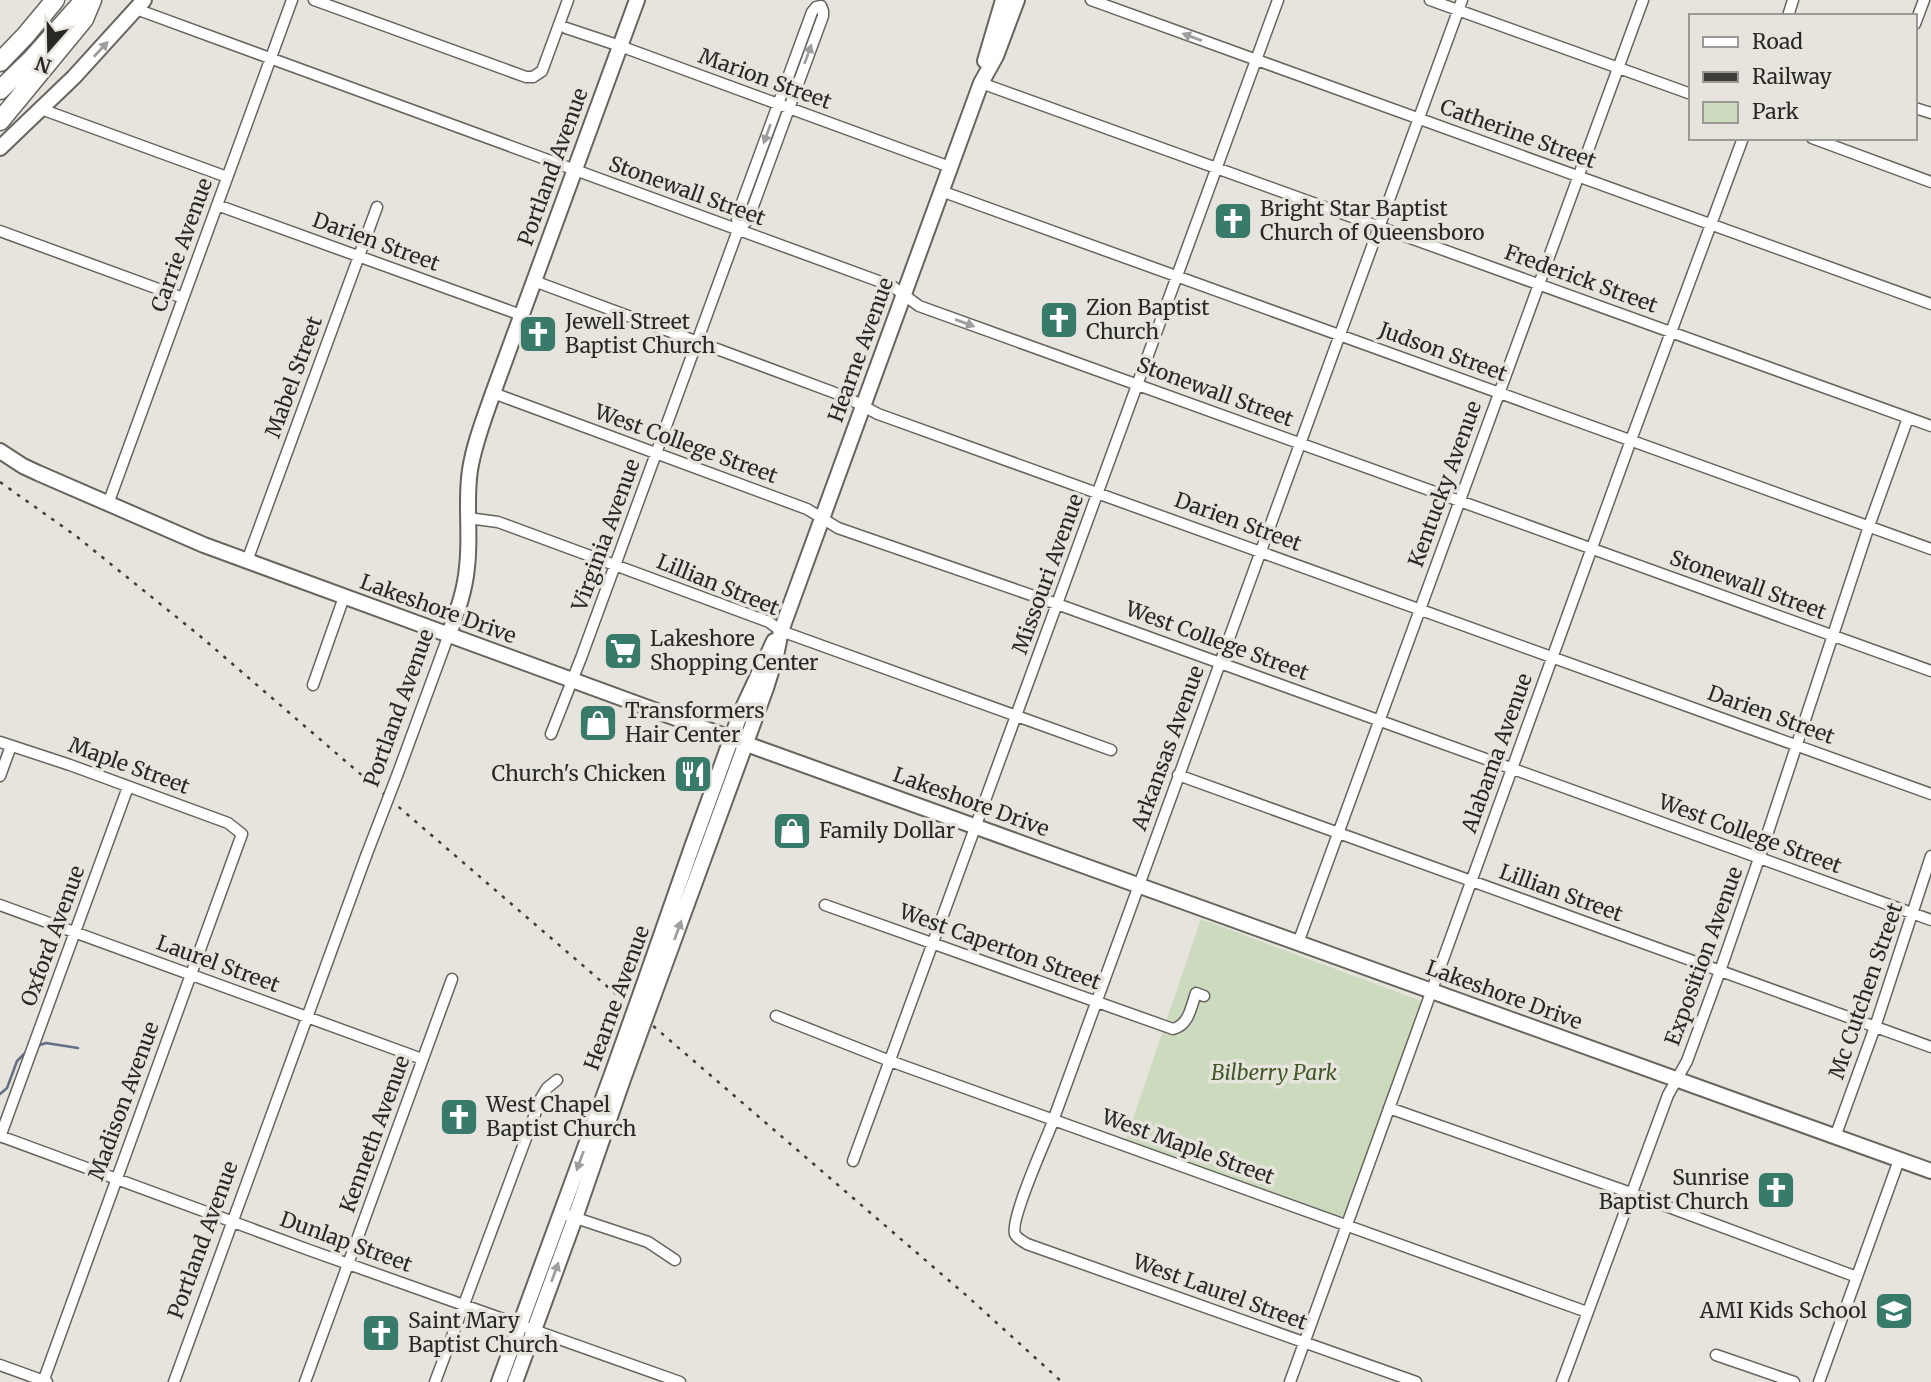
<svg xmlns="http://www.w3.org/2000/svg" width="1931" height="1382" viewBox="0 0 1931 1382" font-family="Merriweather,serif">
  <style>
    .green { fill: #ccdbbe }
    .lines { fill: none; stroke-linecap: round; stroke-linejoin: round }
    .stream { stroke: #626f84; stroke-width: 2.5 }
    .street-casing { stroke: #66645d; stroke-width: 13 }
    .secondary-casing { stroke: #66645d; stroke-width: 18 }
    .highway-casing { stroke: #66645d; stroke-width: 21 }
    .street { stroke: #fff; stroke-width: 10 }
    .secondary { stroke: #fff; stroke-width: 14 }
    .highway { stroke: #fff; stroke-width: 18 }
    .rail { stroke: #3e3d39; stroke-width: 2.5; stroke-dasharray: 3.5 7; stroke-linecap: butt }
    .street-bridge-casing { stroke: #66645d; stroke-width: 13; stroke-linecap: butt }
    .secondary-bridge-casing { stroke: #66645d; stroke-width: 18; stroke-linecap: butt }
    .street-bridge { stroke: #fff; stroke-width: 10 }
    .secondary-bridge { stroke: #fff; stroke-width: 14 }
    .oneway { fill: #9f9e9d }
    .labels { text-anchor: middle; stroke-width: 7; stroke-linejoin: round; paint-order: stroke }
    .street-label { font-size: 21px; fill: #292825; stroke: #e6e4dd }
    .poi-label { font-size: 21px; fill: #292825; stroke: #e6e4dd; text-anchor: start }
    .park-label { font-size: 21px; font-style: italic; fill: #415926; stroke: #e6e4dd }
  </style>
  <rect width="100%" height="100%" fill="#e6e4dd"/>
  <path class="green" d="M1201,919L1427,1003L1346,1225L1124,1145Z"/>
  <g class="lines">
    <path class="stream" d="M40,1045L46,1043L78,1048
      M0,1094L7,1088L17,1061L27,1051"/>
    <g class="street-casing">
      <path id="street" d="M314,0L526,77H533L542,71L568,0
        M1091,0L1931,304
        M1430,0L1691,94
        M136,9L892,286L919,306L1931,671
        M1788,16L1793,0
        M1915,24L1924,0
        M566,28L620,46L950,167
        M981,83L1931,426
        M1915,108L1931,113
        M41,109L227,177
        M1812,138L1931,182
        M941,191L1931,549
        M217,205L521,315
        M0,231L183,298
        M534,281L846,397L878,414L1931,794
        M493,393L807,509L838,528L1057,604L1931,920
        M108,504L292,0
        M468,518L498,522L769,622L781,631L1111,750
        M247,561L377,207
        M313,685L344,597
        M551,734L581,658L738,230L737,216L812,12L816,7L821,6L823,11V16L748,220L738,230
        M0,742L70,765L228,823L242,834L43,1382
        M398,773L449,634
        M1178,775L1931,1047
        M0,776L11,746
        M0,905L422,1059
        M825,905L1173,1029C1189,1025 1191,1007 1196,993L1204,996
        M1298,943L1643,0
        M776,1016L890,1061L1587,1312
        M1389,1108L1631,1193L1857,1277
        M0,1136L309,1250L680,1382
        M0,1137L128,787
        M1835,1137L1875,1027L1931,856
        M853,1161L1278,0
        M561,1213L648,1242L675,1260
        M1716,1355L1794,1382
        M0,1365L47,1382
        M174,1382L366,856
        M305,1382L452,979
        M435,1382L541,1098L547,1088L557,1080
        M1290,1382L1631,440L1743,138
        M1416,1382L1027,1244C1023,1241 1017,1239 1015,1234C1010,1221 1043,1146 1050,1129L1462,0
        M1562,1382L1668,1095L1687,1061L1720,971L1763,847L1869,526L1908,418
        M1819,1382L1899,1160"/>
    </g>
    <g class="secondary-casing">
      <path id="secondary" d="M985,61L1003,0
        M0,148L74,77L144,0
        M0,451L23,466L38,473L204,545L763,750L1931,1171
        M449,634C457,612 465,591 467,567C471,535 465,502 470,470C474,444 484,419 493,393L637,0
        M643,987L692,847L741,712L774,641
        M654,994L766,688L776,656L781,631L981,83L996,56L1017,0
        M499,1382L612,1074
        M515,1382L575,1218L622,1082"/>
    </g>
    <g class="highway-casing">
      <path id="highway" d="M0,62L25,36L55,0
        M0,90L32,59L79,6
        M0,121L84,19L92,0"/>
    </g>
    <use href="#street" class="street"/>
    <use href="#secondary" class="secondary"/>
    <use href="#highway" class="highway"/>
    <path class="rail" d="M0,482L76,536L200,636L967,1296L1062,1382"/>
    <g class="street-bridge-casing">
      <path id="street-bridge" d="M366,856L398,773"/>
    </g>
    <g class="secondary-bridge-casing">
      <path id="secondary-bridge" d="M612,1074L643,987
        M622,1082L654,994"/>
    </g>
    <use href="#street-bridge" class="street-bridge"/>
    <use href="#secondary-bridge" class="secondary-bridge"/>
  </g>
  <defs><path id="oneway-solid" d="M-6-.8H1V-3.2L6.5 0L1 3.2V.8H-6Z" transform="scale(1.75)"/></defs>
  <g class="oneway">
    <use href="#oneway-solid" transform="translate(1192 37) rotate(-160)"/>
    <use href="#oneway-solid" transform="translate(101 49) rotate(-47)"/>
    <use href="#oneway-solid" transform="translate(808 54) rotate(-70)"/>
    <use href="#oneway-solid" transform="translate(767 134) rotate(110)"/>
    <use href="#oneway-solid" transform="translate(965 323) rotate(20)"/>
    <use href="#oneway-solid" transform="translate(678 930) rotate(-70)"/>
    <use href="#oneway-solid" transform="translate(580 1161) rotate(110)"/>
    <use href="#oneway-solid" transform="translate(555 1272) rotate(-70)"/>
  </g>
  <defs>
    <g id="church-square" transform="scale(2.0125)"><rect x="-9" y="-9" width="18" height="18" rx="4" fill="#397b6b" stroke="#e6e4dd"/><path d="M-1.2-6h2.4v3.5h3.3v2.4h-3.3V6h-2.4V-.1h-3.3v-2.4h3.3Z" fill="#fff"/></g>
    <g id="supermarket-square" transform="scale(2.0125)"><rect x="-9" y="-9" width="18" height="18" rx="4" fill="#397b6b" stroke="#e6e4dd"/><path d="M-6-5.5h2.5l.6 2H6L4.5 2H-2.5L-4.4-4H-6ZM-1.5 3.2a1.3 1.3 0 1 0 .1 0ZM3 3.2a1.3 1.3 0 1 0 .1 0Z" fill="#fff"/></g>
    <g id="shop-square" transform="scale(2.0125)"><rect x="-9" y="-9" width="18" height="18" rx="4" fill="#397b6b" stroke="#e6e4dd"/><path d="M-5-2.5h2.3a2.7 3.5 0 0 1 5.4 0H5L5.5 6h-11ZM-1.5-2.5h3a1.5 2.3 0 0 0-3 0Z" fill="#fff"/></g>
    <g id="restaurant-square" transform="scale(2.0125)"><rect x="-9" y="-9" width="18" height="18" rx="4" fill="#397b6b" stroke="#e6e4dd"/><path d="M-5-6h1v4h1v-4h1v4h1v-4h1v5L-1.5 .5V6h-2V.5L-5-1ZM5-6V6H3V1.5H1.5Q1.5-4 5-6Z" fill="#fff"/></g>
    <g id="school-square" transform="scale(2.0125)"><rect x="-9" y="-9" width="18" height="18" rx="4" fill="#397b6b" stroke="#e6e4dd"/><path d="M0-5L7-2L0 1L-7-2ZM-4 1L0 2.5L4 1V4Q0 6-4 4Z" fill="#fff"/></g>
  </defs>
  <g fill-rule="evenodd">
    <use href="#church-square" x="1233" y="221"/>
    <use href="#church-square" x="1059" y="320"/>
    <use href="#church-square" x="538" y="334"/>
    <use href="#supermarket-square" x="623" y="651"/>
    <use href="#shop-square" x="598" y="723"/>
    <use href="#restaurant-square" x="693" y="774"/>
    <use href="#shop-square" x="792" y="831"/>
    <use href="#church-square" x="459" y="1117"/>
    <use href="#church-square" x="1776" y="1190"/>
    <use href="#school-square" x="1894" y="1311"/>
    <use href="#church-square" x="381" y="1333"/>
  </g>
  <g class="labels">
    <g class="street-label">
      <text transform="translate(765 79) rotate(20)" y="7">Marion Street</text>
      <text transform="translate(1518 134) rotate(20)" y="7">Catherine Street</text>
      <text transform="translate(553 167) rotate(-70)" y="7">Portland Avenue</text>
      <text transform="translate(687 191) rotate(20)" y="7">Stonewall Street</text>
      <text transform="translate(376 242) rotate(20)" y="7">Darien Street</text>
      <text transform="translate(182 245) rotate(-70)" y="7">Carrie Avenue</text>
      <text transform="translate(1581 279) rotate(20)" y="7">Frederick Street</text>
      <text transform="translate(861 350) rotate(-70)" y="7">Hearne Avenue</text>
      <text transform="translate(1443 352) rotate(20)" y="7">Judson Street</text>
      <text transform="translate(294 377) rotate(-70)" y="7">Mabel Street</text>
      <text transform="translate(1215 392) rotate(20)" y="7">Stonewall Street</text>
      <text transform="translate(686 444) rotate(20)" y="7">West College Street</text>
      <text transform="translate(1445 484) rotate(-70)" y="7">Kentucky Avenue</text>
      <text transform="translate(1238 522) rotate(20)" y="7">Darien Street</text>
      <text transform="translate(606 535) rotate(-70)" y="7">Virginia Avenue</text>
      <text transform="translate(1048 574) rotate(-70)" y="7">Missouri Avenue</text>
      <text transform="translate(718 585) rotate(22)" y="7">Lillian Street</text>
      <text transform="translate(1748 585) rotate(20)" y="7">Stonewall Street</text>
      <text transform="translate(438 609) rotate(20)" y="7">Lakeshore Drive</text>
      <text transform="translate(1217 641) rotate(20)" y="7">West College Street</text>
      <text transform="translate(399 708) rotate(-70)" y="7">Portland Avenue</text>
      <text transform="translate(1771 715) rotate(20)" y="7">Darien Street</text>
      <text transform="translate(1168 748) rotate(-70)" y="7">Arkansas Avenue</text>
      <text transform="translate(1497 753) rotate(-70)" y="7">Alabama Avenue</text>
      <text transform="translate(129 766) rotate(20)" y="7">Maple Street</text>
      <text transform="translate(971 802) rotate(20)" y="7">Lakeshore Drive</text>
      <text transform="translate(1750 834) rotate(20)" y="7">West College Street</text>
      <text transform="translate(1561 893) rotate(20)" y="7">Lillian Street</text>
      <text transform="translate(53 936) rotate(-70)" y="7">Oxford Avenue</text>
      <text transform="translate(1000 947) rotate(20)" y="7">West Caperton Street</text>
      <text transform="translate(1704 956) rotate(-70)" y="7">Exposition Avenue</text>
      <text transform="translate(218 964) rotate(20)" y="7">Laurel Street</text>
      <text transform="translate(1866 991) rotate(-71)" y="7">Mc Cutchen Street</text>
      <text transform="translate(1504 995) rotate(20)" y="7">Lakeshore Drive</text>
      <text transform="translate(617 998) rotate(-70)" y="7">Hearne Avenue</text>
      <text transform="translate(124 1101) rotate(-70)" y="7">Madison Avenue</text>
      <text transform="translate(375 1134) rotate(-70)" y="7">Kenneth Avenue</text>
      <text transform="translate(1188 1147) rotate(20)" y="7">West Maple Street</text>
      <text transform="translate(203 1240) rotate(-70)" y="7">Portland Avenue</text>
      <text transform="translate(346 1242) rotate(20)" y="7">Dunlap Street</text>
      <text transform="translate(1220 1292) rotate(20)" y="7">West Laurel Street</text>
    </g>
    <g class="poi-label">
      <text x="1260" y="216">Bright Star Baptist<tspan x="1260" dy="24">Church of Queensboro</tspan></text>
      <text x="1086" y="315">Zion Baptist<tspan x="1086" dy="24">Church</tspan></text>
      <text x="565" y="329">Jewell Street<tspan x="565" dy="24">Baptist Church</tspan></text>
      <text x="650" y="646">Lakeshore<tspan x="650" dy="24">Shopping Center</tspan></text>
      <text x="625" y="718">Transformers<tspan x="625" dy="24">Hair Center</tspan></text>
      <text x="666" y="781" text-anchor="end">Church's Chicken</text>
      <text x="819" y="838">Family Dollar</text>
      <text x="486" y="1112">West Chapel<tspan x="486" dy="24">Baptist Church</tspan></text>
      <text x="1749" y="1185" text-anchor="end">Sunrise<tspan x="1749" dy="24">Baptist Church</tspan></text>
      <text x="1867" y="1318" text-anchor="end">AMI Kids School</text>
      <text x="408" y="1328">Saint Mary<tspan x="408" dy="24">Baptist Church</tspan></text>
    </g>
    <g class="park-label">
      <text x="1274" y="1080">Bilberry Park</text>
    </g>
  </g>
  <rect x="1689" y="14" width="228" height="126" fill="#e6e4dd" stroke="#9a9993" stroke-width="2"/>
  <rect x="1703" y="37" width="35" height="10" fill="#ffffff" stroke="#9a9993" stroke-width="2"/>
  <text x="1752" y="49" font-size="21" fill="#292825">Road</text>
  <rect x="1703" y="72" width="35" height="10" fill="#3e3d39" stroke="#9a9993" stroke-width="2"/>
  <text x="1752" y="84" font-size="21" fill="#292825">Railway</text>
  <rect x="1703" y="102" width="35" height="21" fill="#ccdbbe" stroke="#9a9993" stroke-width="2"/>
  <text x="1752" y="119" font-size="21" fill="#292825">Park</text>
  <g transform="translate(49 49) rotate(200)" stroke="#e6e4dd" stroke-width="5" paint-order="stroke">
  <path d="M0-5L12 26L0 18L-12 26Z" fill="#292825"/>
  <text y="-10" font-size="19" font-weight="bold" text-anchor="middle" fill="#292825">N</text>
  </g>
</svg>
